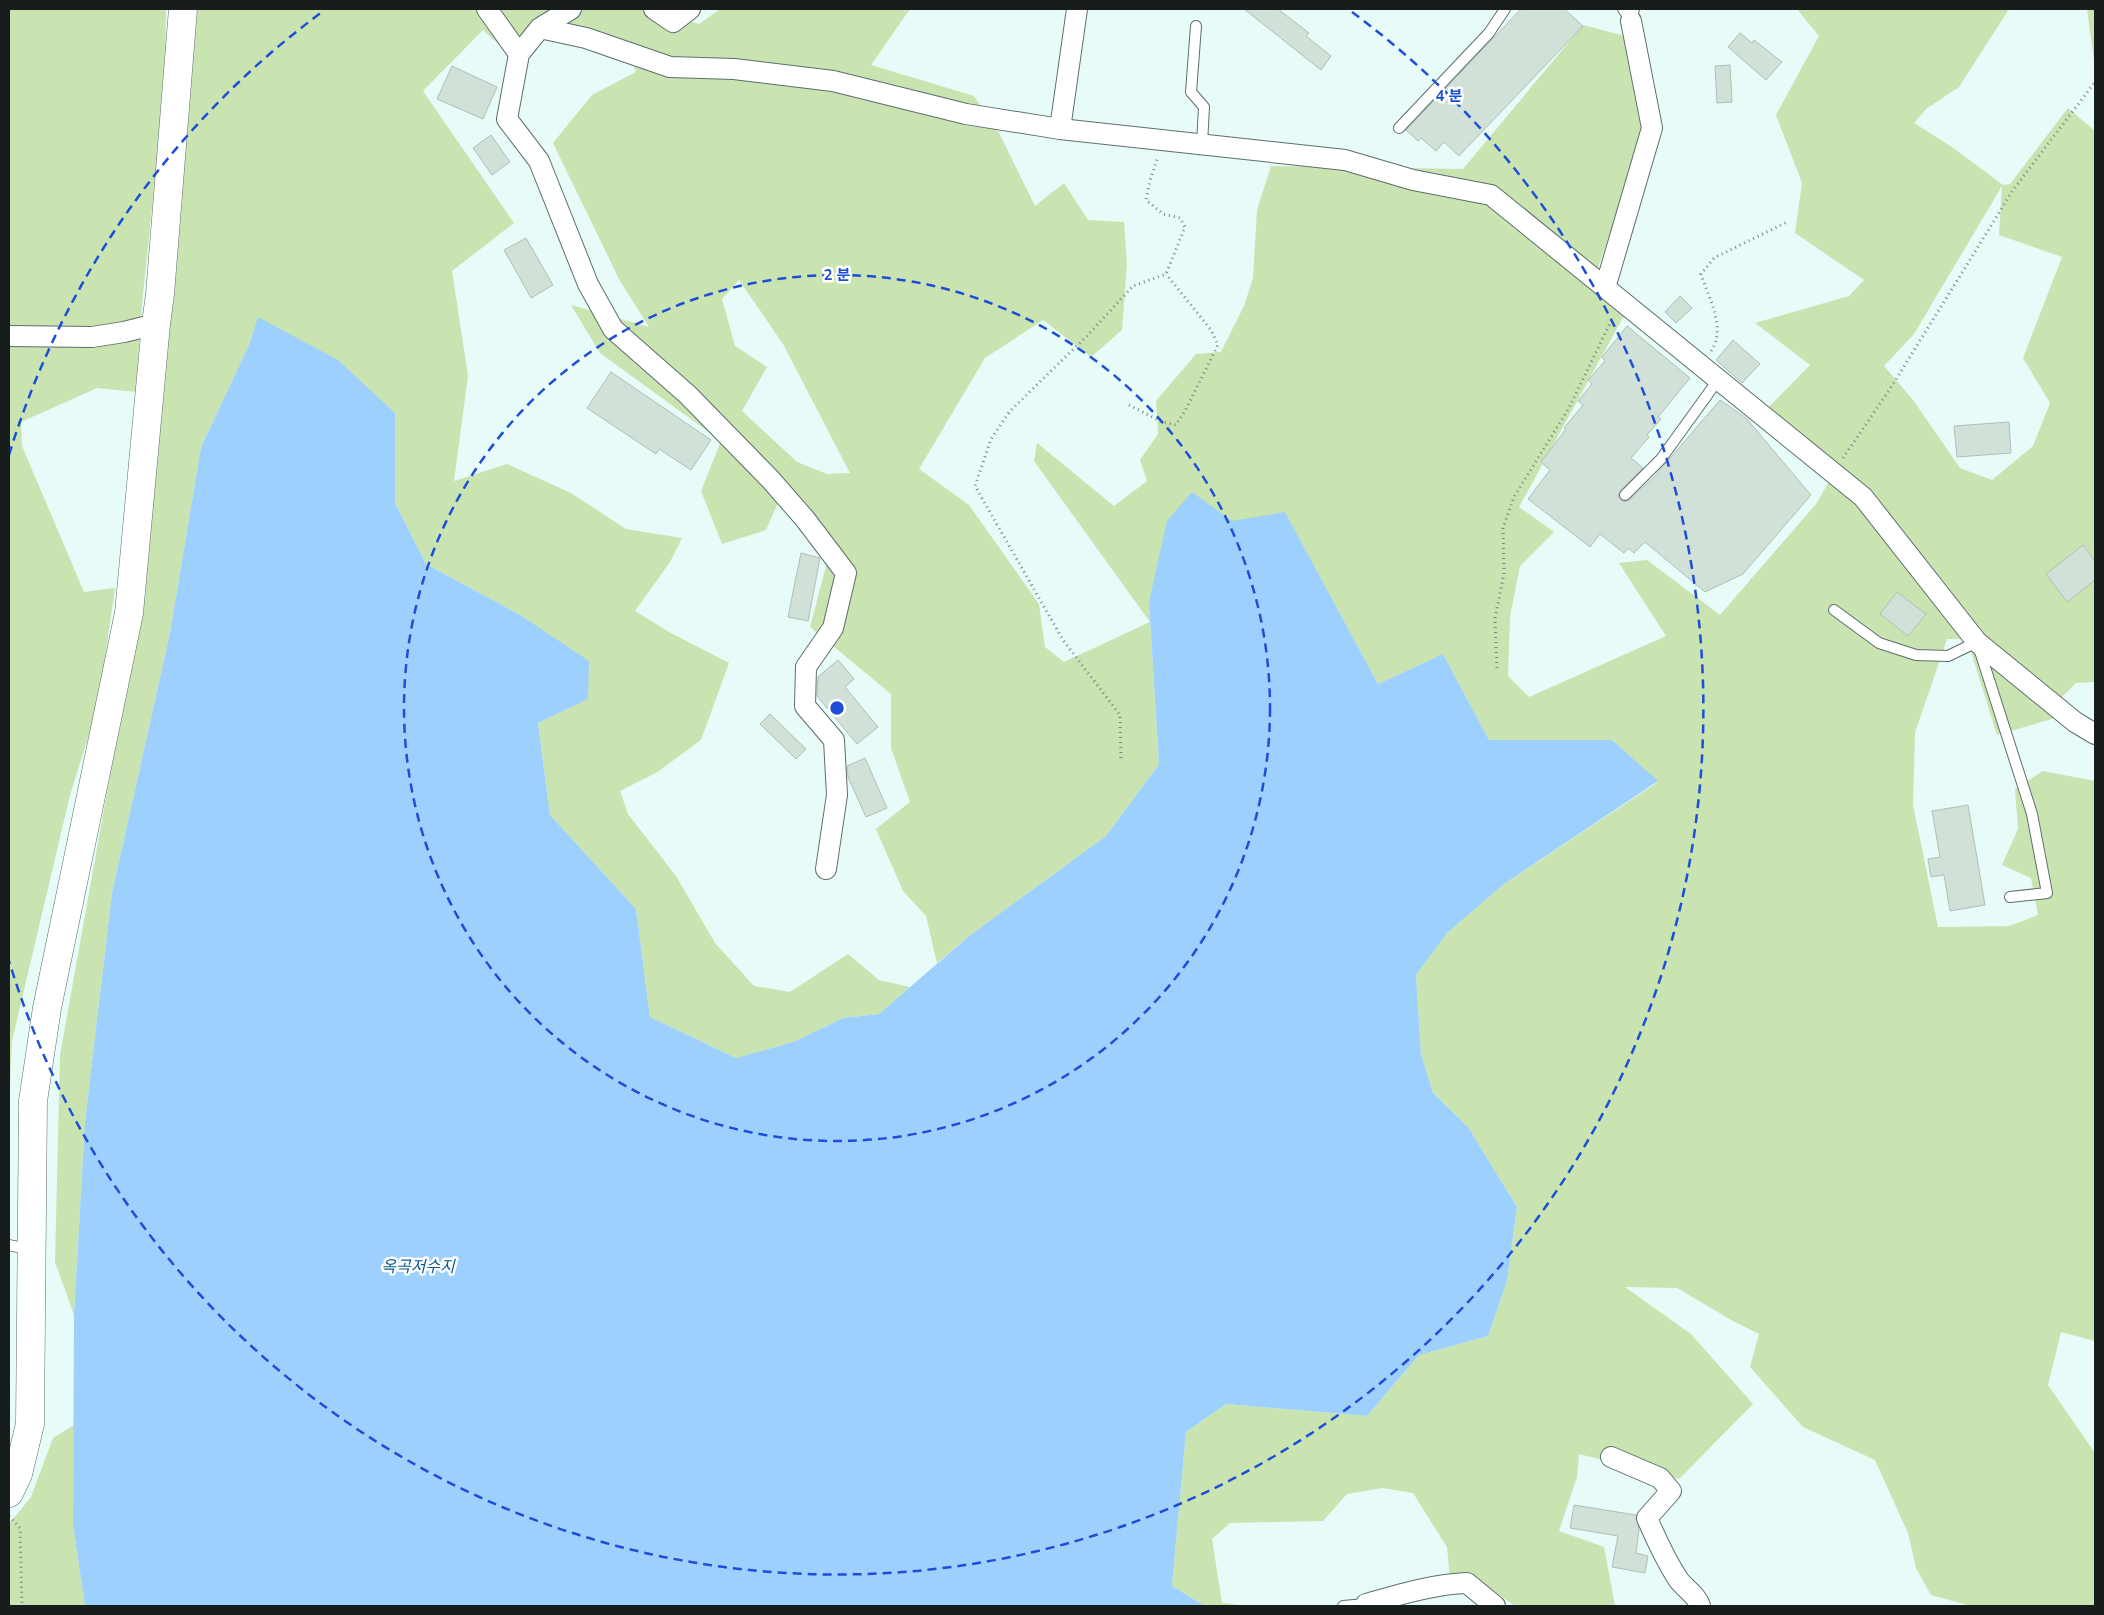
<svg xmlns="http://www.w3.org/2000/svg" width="2104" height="1615" viewBox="0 0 2104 1615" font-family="'Nunito Sans','Noto Sans KR',sans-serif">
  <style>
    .green { fill: #c9e3b1; fill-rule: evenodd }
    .water { fill: #9ed0fe }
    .building { fill: #d1e1d7; stroke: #b0bfb6 }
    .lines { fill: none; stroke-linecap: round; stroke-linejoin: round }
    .lane-casing { stroke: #5d6e6c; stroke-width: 12 }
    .street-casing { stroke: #5d6e6c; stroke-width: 22 }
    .secondary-casing { stroke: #5d6e6c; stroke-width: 29 }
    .path { stroke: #788583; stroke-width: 3; stroke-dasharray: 1 4; stroke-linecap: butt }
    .lane { stroke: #fff; stroke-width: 10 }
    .street { stroke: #fff; stroke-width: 20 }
    .secondary { stroke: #fff; stroke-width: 28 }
    .ring { fill: none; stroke: #1d4ed8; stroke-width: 2.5; stroke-dasharray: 9 6 }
    .labels { text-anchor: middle; stroke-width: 5; stroke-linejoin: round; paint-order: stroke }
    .water-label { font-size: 16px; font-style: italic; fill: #0b5a91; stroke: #fff }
    .centre { fill: #1d4ed8; stroke: #fff; stroke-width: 2.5 }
    .ring-label { font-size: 15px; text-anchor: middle; font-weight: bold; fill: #1d4ed8; stroke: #fff; stroke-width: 5; stroke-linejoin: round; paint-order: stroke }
  </style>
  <rect width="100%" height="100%" fill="#e7fbf8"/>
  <path class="green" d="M9,9H166L165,83L142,304L136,392L97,388L21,422L22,446L84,592L115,588L98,706L70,795L12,1041L9,1107Z
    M195,9H651L699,24L720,9H910L871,65L974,96L999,133L1035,206L1064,183L1088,220L1124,222L1127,264L1122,330L1091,357L1043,320L985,358L919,469L969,505L1039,604L1045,647L1064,662L1150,622L1034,461L1037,443L1114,506L1147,481L1140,460L1158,434L1156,401L1196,354L1221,352L1244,306L1253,278L1257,210L1271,166L1463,169L1583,25L1625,36L1646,129L1592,285L1626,312L1519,507L1554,532L1520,566L1510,616L1508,676L1529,697L1666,636L1619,563L1647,560L1720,615L1816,504L1830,480L1767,409L1810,365L1755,323L1849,296L1864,280L1795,233L1802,183L1776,115L1819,36L1797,9H2009L1959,87L1926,109L1914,123L1952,147L2003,185L2010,184L2068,108L2095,131V682L2076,683L2059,700L2055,718L1997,735L1967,639H1947L1915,733L1913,805L1938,927L2009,926L2038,915L2031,878L2002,865L2018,829L2015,789L2043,771L2095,781V1341L2061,1332L2048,1385L2095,1453V1606H1971L1931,1595L1916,1568L1908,1533L1875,1460L1803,1427L1750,1367L1759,1334L1733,1321L1677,1288L1625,1287L1691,1334L1753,1404L1679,1479L1579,1454L1577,1477L1559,1531L1604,1547L1615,1606H1515L1491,1589L1450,1579L1447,1547L1413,1493L1382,1488L1347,1494L1323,1521L1230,1523L1212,1539L1222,1603L1248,1606H1205L1172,1586L1186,1432L1226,1404L1367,1416L1419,1355L1488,1336L1507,1281L1517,1207L1468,1127L1433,1093L1421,1054L1416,975L1447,933L1504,884L1658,782L1612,740H1489L1443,654L1378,684L1285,513L1149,602L1159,764L1106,836L969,936L937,963L926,916L903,891L876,829L910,802L891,748V694L810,627L828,559L778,503L766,530L722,544L701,491L721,441L600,353L571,305L649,327L620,281L553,143L592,95L636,72L631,59L544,34L507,52L483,30L423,91L514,223L452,271L468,376L454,481L507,464L571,493L626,529L682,538L670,562L635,611L669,632L729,663L701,740L656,773L620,791L628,814L676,876L715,943L754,986L790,992L848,954L879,980L910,987L879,1014L843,1018L796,1041L736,1058L650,1017L636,909L550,815L538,723L588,699L520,615L426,564L395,503V413L258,318L249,345L201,447L170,633L112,893L85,1121L74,1315L55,1262L60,1055L133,647L177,253ZM2002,186L1999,235L2062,257L2023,358L2050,403L2033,446L1992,480L1960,468L1913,400L1884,366L1914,334ZM739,280L783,344L850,473L827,474L797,462L742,411L767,367L735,346L722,299Z
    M2087,9H2095V68Z
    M74,1425L73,1525L85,1606H9V1524L31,1497L53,1438Z"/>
  <path class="water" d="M258,317L338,360L395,413V503L426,564L520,615L589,661L588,699L538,723L550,815L636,909L650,1017L736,1058L796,1041L843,1018L879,1014L969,936L1106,836L1159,764L1149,602L1167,521L1192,492L1232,521L1285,512L1378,684L1443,654L1489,740H1612L1658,781L1504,884L1447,933L1416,975L1421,1054L1433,1093L1468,1127L1517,1207L1507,1281L1488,1336L1419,1355L1367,1416L1226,1404L1186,1432L1172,1586L1205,1606H85L73,1525L74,1315L85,1121L112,893L170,633L201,447L249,345Z"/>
  <path class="building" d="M1244,9H1278L1309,33L1306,36L1331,56L1321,70Z
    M1521,9H1564L1583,26L1459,156L1444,142L1436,151L1421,138L1418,141L1406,130Z
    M1740,33L1752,43L1754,40L1782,62L1766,80L1728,47Z
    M1730,65L1732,102L1717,103L1715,66Z
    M452,66L497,87L483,119L437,99Z
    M491,135L510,162L492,175L473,148Z
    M526,238L553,285L531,298L504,250Z
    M1680,296L1692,308L1676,323L1665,312Z
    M1627,326L1690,378L1658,417L1661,419L1647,435L1649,437L1631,458L1643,468L1620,491L1618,496L1621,500L1624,502L1629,500L1654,477L1720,400L1746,418L1811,495L1743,574L1705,592L1645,542L1634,553L1628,548L1624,553L1600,534L1590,547L1528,499L1550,470L1541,462L1566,429L1564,428L1583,405L1578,401L1592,384L1588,380L1605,361L1602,357Z
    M1733,340L1760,364L1742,383L1716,360Z
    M611,372L711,440L691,470L659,449L656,454L587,408Z
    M2009,422L2011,453L1957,457L1954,426Z
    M2083,545L2095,561V580L2067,602L2046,574Z
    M801,553L820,558L808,621L788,617Z
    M1897,592L1926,614L1908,636L1880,614Z
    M838,660L854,679L845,687L878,727L857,744L817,696L818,677Z
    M770,714L806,749L796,759L760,724Z
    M865,758L887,808L866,817L848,777L847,766Z
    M1968,805L1985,905L1950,911L1944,875L1931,877L1928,859L1940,857L1932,811Z
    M1574,1505L1636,1515L1639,1530L1636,1553L1648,1556L1645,1573L1612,1567L1618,1536L1570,1528Z"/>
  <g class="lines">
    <g class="lane-casing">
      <path id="lane" d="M1623,9L1631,21L1634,9
        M1196,26L1191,92L1204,107L1202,144
        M1399,128L1489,33L1505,9
        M1625,495L1661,459L1718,380
        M1834,610L1879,643L1916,655L1948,656L1977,642L2032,814L2047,893L2010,897
        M9,1245L31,1250
        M1343,1606L1366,1604"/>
    </g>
    <g class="street-casing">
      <path id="street" d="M487,9L519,54
        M571,9L540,28L519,54L507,119L539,161L588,284L613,329L688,395L771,480L805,519L846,573L833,628L806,667L805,706L834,740L837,795L826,869
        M654,9L673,22L690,9
        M1077,9L1060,129L1345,160L1413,180L1491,195L1863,497L1977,642L2075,722L2095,734
        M540,28L586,38L670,67L734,69L833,81L966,114L1060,129
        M1605,288L1652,128L1631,21
        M9,336L92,337L124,332L156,324
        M1611,1457L1660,1478L1671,1491L1647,1518C1656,1539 1665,1559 1678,1579C1684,1588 1697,1595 1700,1606
        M1366,1606V1604C1398,1595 1434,1584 1467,1583L1495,1606"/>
    </g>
    <g class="secondary-casing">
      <path id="secondary" d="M9,1493L18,1474L30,1424L33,1101L47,1008L129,613L156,324L160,294L183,9"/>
    </g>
    <path class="path" d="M1711,351C1727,328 1708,297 1701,274L1714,258L1787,222
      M1129,405L1162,422L1176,425L1185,411L1218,345L1211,330L1166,274
      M1843,458L1892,386L2013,190L2095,82
      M1497,668L1495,618L1504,574L1503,528L1514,497L1569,408L1613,317
      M1121,758L1120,715L1063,640L975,486L991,439L1010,411L1087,336L1133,286L1166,274L1185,227L1180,218L1163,214L1146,200L1150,180L1158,157
      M9,1516L20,1528L22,1606"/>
    <use href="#lane" class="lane"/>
    <use href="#street" class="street"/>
    <use href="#secondary" class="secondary"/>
  </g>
  <g class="ring">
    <circle cx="837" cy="708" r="433"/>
    <path d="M9 455A866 866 0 0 1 322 12M1352 12A866 866 0 1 1 9 961"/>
  </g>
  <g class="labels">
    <g class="water-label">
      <text x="418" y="1272">옥곡저수지</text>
    </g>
  </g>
  <circle cx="837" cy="708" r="8" class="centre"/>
  <g class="ring-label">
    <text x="1449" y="101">4 분</text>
    <text x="837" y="280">2 분</text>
  </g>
  <rect width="2104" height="1615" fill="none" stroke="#161d1c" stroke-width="20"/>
</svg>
